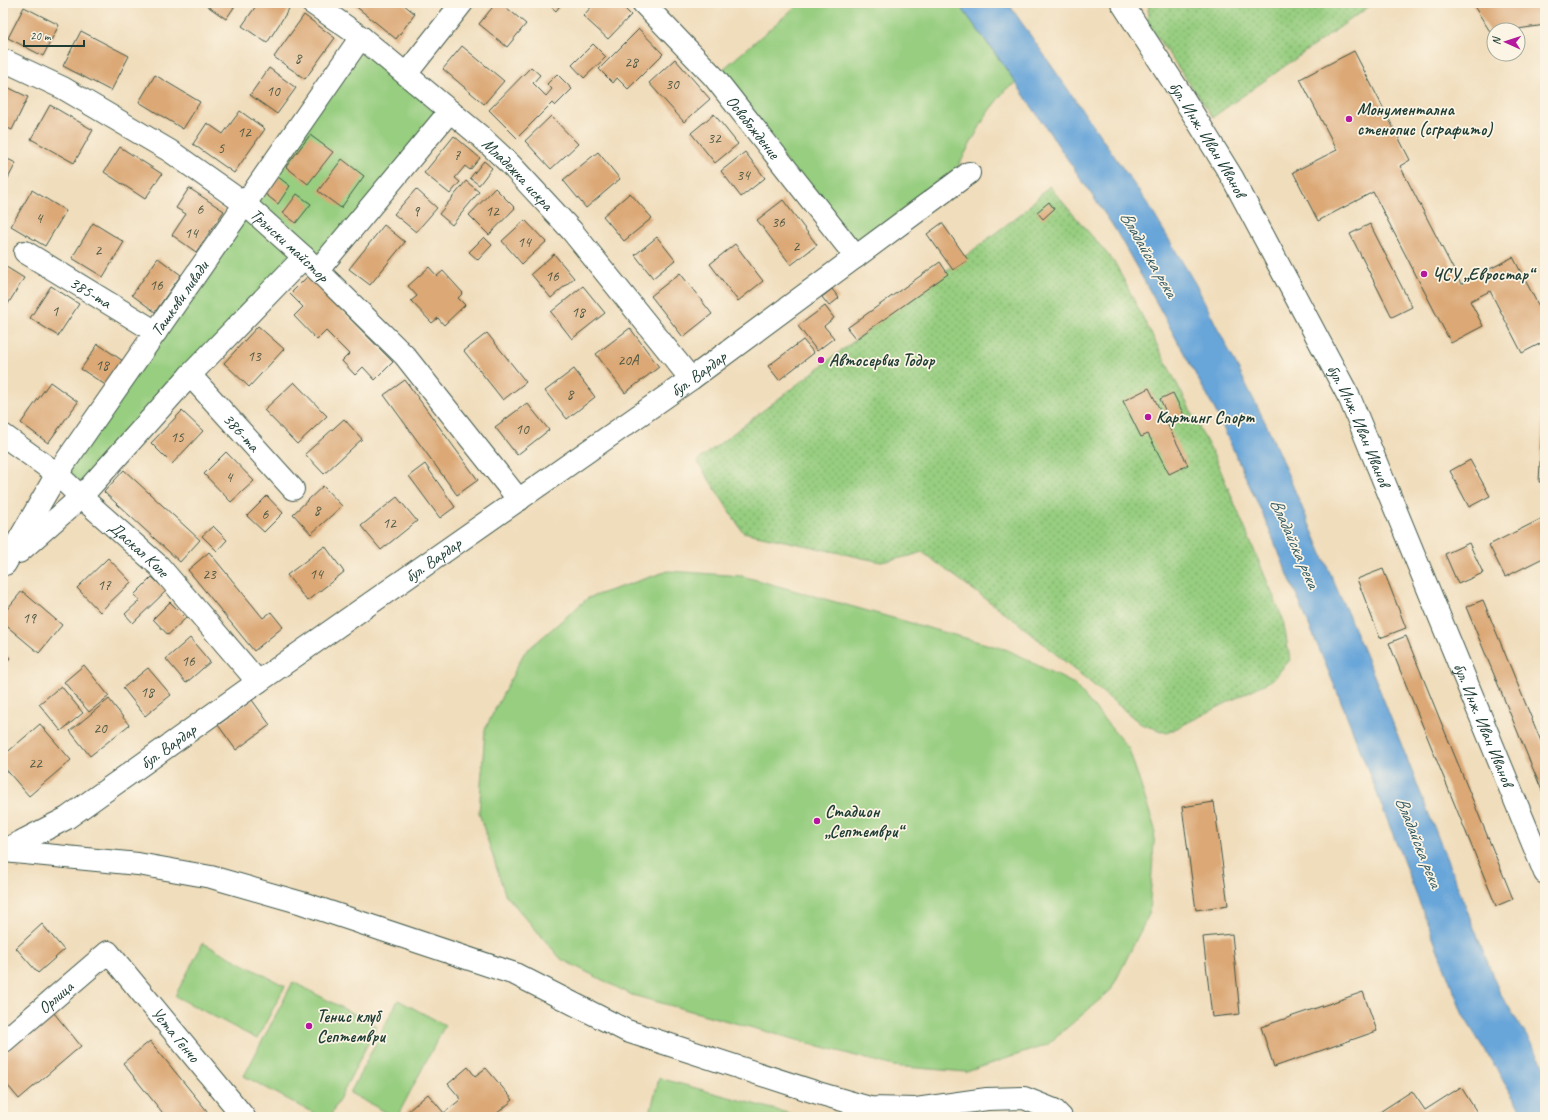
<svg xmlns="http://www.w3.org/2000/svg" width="1548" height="1120" viewBox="0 0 1548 1120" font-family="Caveat,sans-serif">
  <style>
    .grass { fill: url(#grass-dots); stroke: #5b865a }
    .park { fill: #97ce80; stroke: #5b865a }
    .water { fill: #67a5d9; stroke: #437186 }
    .building { fill: #dba876 }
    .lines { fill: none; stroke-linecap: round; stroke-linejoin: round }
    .minor-casing { stroke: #3e5548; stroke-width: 24 }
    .minor { stroke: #fff; stroke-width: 22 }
    .poi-dot { fill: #b5179e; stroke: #fcf5e5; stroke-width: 1.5 }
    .labels { text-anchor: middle; stroke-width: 3.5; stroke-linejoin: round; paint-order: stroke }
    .number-label { font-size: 15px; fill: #4e5844 }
    .poi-label { font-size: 17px; font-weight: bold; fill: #1f3d34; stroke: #fcf5e5; text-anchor: start }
    .street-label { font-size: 17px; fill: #1f3d34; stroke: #fcf5e5 }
    .water-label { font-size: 18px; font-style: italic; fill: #355c66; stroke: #fcf5e5 }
  </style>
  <defs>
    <pattern id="grass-dots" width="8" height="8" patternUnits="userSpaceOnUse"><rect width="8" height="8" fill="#97ce80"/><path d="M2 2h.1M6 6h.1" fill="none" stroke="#7ba86a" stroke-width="1.8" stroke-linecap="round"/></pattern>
  </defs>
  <rect width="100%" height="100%" fill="#fcf5e5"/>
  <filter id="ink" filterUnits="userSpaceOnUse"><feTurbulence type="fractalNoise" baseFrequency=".025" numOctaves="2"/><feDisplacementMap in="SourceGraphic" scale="8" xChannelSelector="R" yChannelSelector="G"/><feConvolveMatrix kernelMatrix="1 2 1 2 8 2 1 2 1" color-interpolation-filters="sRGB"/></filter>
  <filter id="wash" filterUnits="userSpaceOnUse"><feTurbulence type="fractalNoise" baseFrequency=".012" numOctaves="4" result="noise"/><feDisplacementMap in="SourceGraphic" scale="16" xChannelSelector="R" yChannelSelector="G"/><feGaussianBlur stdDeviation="0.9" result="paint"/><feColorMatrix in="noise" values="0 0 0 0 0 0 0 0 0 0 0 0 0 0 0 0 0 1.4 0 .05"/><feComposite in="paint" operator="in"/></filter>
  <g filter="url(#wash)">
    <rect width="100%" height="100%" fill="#f0ddbc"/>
    <path class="grass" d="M1149,3H1374L1213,117L1147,23Z
      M1049,186L1115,263L1217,462L1283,619L1290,660L1272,680L1167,733L1141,724L1017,622L922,552L910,556L881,562L743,532L697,461L1023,212Z"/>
    <path class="park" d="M800,3H958L1016,83L1006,89L988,112L957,168L857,245L714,77Z
      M361,37L450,111L318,270L245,204Z
      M246,207L300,257L81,493L61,472Z
      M668,571L742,576L1008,650L1074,684L1129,749L1155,829L1149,914L1111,990L1047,1045L966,1072L893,1066L632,995L561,959L505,894L479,813L485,729L524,653L588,598Z
      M203,943L285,986L257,1039L175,996Z
      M293,982L377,1026L330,1117H321L244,1076Z
      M398,1000L445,1025L397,1117H395L350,1093Z
      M659,1078L802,1117H649Z"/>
    <path class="water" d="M958,3H1008L1149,206L1196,285L1268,428L1373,673L1499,991L1545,1066V1117H1526L1463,1015L1345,711L1263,515L1216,412L1160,309L1115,229L998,57Z"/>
    <g id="blocks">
      <path class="building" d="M203,3H237L226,19Z
        M258,3H281L289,9L267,43L242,26Z
        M354,3H402L415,14L396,39L353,4Z
        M496,3H501L526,24L507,47L479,24Z
        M547,3H562L556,11Z
        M595,3H619L631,15L608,39L583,16Z
        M1472,3H1545V25L1511,30H1494V32L1491,33Z
        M24,7L59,25L43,56L8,38Z
        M304,15L335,38L305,79L274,57Z
        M639,29L663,54L628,89L617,78L613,83L599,69Z
        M81,31L129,56L111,91L63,66Z
        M593,44L606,57L584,78L572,65Z
        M462,46L504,81L484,104L443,69Z
        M1354,51L1410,160L1400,166L1461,284L1513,257L1545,318V341L1522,353L1490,291L1470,301L1483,326L1451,343L1373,192L1318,221L1293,172L1337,150L1300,79Z
        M675,59L710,99L684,122L649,83Z
        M531,67L540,75L533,83L546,96L552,89L547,84L557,74L572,89L555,106L552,103L517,138L489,110Z
        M269,68L296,88L277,114L250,95Z
        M155,75L200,102L183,129L139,102Z
        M3,85L28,97L12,130L3,126Z
        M50,105L93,130L74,163L31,139Z
        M240,111L265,129L234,173L193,144L207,123L223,134Z
        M714,114L738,144L715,163L691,133Z
        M551,116L578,144L551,169L525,141Z
        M310,135L333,152L308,184L286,167Z
        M454,136L480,158L470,170L465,166L455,178L460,182L450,194L424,173Z
        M120,147L162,174L145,199L104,172Z
        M598,152L620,179L586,208L563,180Z
        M745,152L765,178L741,197L721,171Z
        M3,157L16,163L3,188Z
        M342,159L364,176L341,208L318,191Z
        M484,161L492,168L479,185L470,178Z
        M277,176L290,186L278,204L264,193Z
        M466,181L479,192L452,225L439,214Z
        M189,188L224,211L196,252L172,235L186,214L176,208Z
        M495,188L515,208L489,235L469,215Z
        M416,189L437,208L416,232L394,214Z
        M32,190L66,211L45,246L11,226Z
        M630,193L652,218L624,241L603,216Z
        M297,194L311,204L296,223L283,213Z
        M783,200L817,245L791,265L757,220Z
        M1049,202L1054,209L1043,219L1037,212Z
        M525,220L546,242L522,264L502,241Z
        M93,223L124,242L103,277L72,258Z
        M942,223L968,260L953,270L927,234Z
        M1370,224L1412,307L1392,317L1350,234Z
        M384,225L405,242L370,285L349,269Z
        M484,237L492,245L478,260L469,252Z
        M657,237L675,260L653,278L635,255Z
        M735,244L763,281L738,301L710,264Z
        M554,254L574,278L551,298L531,274Z
        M158,258L181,275L155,312L132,295Z
        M940,262L948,274L856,339L847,328Z
        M3,265L24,278L5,309L3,308Z
        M429,267L437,276L443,271L463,293L458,298L465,305L444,325L438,318L432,323L411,301L417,296L408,286Z
        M680,273L712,314L683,337L651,296Z
        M308,276L393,362L375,380L363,367L355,375L342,361L349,354L326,331L317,340L294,316L303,307L290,294Z
        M51,286L79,304L58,336L30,318Z
        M583,286L605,313L572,339L551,312Z
        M832,289L839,298L829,306L822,297Z
        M825,306L834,318L824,326L834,338L817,351L798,326Z
        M258,326L284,349L249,387L224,363Z
        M630,328L659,367L625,393L596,354Z
        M487,333L526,382L503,400L464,351Z
        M803,340L814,353L779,380L768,366Z
        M98,344L123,361L107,386L81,369Z
        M574,369L595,397L567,419L545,391Z
        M405,380L478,480L457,495L384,395Z
        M50,382L78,402L48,443L21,423Z
        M294,382L327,416L297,444L264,410Z
        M1149,388L1188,465L1169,474L1148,434L1141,437L1123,401Z
        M1173,393L1186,419L1172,425L1160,399Z
        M527,403L549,430L517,455L495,427Z
        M1543,408H1545V482H1539Z
        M182,411L203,431L172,464L151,443Z
        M344,419L362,439L324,474L305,454Z
        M226,452L254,481L231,502L204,474Z
        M1470,460L1490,496L1469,507L1450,471Z
        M425,464L455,507L440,518L409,476Z
        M124,470L200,540L180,562L104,492Z
        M323,486L342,506L311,534L293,514Z
        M267,496L283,513L264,532L247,516Z
        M397,497L417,521L381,550L361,526Z
        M1545,517V557L1505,577L1489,545Z
        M213,526L227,540L217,551L202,536Z
        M1469,543L1483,573L1458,584L1445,554Z
        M325,546L344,572L307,601L287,575Z
        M209,552L263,618L271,612L283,627L254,651L188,570Z
        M108,558L131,582L100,612L77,588Z
        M1383,569L1406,628L1380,638L1357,579Z
        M152,577L166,591L133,623L125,614L140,600L134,595Z
        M22,591L62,625L39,653L3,623V614Z
        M1483,600L1545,751V798L1466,607Z
        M170,602L186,618L168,635L153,619Z
        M1406,636L1513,899L1496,906L1389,643Z
        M190,638L210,662L186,683L166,659Z
        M3,652L10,658L3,667Z
        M84,665L109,696L89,712L64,682Z
        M148,668L171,695L145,716L123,688Z
        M61,686L83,713L61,731L39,704Z
        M109,699L129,725L90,756L70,731Z
        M252,700L270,725L236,750L218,725Z
        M40,724L71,760L29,796L3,766V756Z
        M1214,802L1228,905L1196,910L1182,807Z
        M42,924L64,950L38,973L16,948Z
        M1232,934L1240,1014L1212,1017L1203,937Z
        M1363,992L1377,1031L1274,1067L1261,1027Z
        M54,1013L81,1046L19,1099L3,1080V1054Z
        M150,1041L212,1117H166L138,1082L123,1063Z
        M468,1067L475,1076L486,1068L513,1100L495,1115L497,1117H401L428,1094L444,1113L461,1099L448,1084Z
        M1461,1087L1480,1117H1372L1412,1091L1425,1110Z"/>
    </g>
  </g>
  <g filter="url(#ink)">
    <use href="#blocks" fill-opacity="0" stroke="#3e5548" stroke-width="1"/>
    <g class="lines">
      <g class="minor-casing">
        <g id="minor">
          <path id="s1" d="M312,3L361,37L480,136L510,164L572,231L691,379"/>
          <path id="s2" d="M643,3L714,77L856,257"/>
          <path id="s3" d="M1122,3L1179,91L1232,177L1350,399L1545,873"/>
          <path id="s4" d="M3,60L63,88L170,151L245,204L304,257L405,356L519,500"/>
          <path d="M406,74L462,3"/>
          <path id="s5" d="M25,252L156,332"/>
          <path d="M318,270L450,111"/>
          <path id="s6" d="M190,375L293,489"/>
          <path id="s7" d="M3,435L57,474L81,497L159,566L258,682"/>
          <path d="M19,552L81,497L190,375L304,257"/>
          <path id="s8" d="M5,564L57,474L361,37"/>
          <path id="s9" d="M3,851L67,818L258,682L691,379L969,173"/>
          <path d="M4,851L138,864L211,877L302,903L515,974L627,1031L818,1093L870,1108L916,1109L987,1099L1024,1098L1054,1110L1061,1117"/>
          <path id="s10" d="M3,1042L108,952L244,1117"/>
        </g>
      </g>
      <use href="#minor" class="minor"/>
    </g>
  </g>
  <g class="poi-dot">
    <circle cx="1349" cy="119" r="4"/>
    <circle cx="1424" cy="274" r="4"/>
    <circle cx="821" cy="360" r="4"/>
    <circle cx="1148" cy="417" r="4"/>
    <circle cx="817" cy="821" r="4"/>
    <circle cx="309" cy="1026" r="4"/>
  </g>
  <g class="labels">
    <g class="number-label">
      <text x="298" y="63">8</text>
      <text x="631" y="67">28</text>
      <text x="672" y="89">30</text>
      <text x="273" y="96">10</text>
      <text x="244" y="137">12</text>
      <text x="714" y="143">32</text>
      <text x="221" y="153">5</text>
      <text x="457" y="160">7</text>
      <text x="743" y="180">34</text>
      <text x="200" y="214">6</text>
      <text x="416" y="216">9</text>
      <text x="492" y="216">12</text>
      <text x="39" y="223">4</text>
      <text x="778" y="227">36</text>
      <text x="191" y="238">14</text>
      <text x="524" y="247">14</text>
      <text x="796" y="251">2</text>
      <text x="98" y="255">2</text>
      <text x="552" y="281">16</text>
      <text x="156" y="290">16</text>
      <text x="55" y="316">1</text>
      <text x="578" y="317">18</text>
      <text x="254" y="361">13</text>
      <text x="628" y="365">20А</text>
      <text x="102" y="370">18</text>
      <text x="570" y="399">8</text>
      <text x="522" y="434">10</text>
      <text x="177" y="442">15</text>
      <text x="229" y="482">4</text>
      <text x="317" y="515">8</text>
      <text x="265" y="519">6</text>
      <text x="389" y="528">12</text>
      <text x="209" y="579">23</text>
      <text x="316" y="579">14</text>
      <text x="104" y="590">17</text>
      <text x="29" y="623">19</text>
      <text x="188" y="666">16</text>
      <text x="147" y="697">18</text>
      <text x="100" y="733">20</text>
      <text x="35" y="768">22</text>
    </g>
    <g class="poi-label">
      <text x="1357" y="115">Монументална<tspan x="1357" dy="20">стенопис (сграфито)</tspan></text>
      <text x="1432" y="280">ЧСУ „Евростар“</text>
      <text x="829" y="366">Автосервиз Тодор</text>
      <text x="1156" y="423">Картинг Спорт</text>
      <text x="825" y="817">Стадион<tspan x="825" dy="20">„Септември“</tspan></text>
      <text x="317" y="1022">Тенис клуб<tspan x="317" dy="20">Септември</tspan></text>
    </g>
    <g class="street-label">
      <text dy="6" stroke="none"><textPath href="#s2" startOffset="166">Освобождение</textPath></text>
      <text dy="6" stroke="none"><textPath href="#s3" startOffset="161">бул. Инж. Иван Иванов</textPath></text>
      <text dy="6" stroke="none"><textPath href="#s1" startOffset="268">Младежка искра</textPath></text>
      <text dy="6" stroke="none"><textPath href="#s4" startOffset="343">Трънски майстор</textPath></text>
      <text dy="6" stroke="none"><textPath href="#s5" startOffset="77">385-та</textPath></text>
      <text dy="6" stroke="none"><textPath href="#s8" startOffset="318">Ташкови ливади</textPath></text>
      <text dy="6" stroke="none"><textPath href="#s9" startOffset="844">бул. Вардар</textPath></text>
      <text dy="6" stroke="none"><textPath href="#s3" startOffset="485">бул. Инж. Иван Иванов</textPath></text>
      <text dy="6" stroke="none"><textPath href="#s6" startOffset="77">386-та</textPath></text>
      <text dy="6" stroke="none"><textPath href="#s7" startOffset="178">Даскал Коле</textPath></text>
      <text dy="6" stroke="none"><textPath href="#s9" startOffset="520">бул. Вардар</textPath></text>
      <text dy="6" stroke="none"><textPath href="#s3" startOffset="809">бул. Инж. Иван Иванов</textPath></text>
      <text dy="6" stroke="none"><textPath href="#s9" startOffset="196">бул. Вардар</textPath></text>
      <text dy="6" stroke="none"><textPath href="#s10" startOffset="69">Орлица</textPath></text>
      <text dy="6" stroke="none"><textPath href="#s10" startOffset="245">Уста Генчо</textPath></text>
    </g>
    <g class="water-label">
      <text transform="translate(1149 254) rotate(60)" y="6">Владайска река</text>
      <text transform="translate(1295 543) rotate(66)" y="6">Владайска река</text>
      <text transform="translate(1419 842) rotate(68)" y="6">Владайска река</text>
    </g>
  </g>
  <rect width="1548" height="1120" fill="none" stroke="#fcf5e5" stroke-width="16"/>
  <g transform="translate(1506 42) rotate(273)"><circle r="19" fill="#fcf5e5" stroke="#a4ab9e"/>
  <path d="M0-3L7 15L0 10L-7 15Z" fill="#b5179e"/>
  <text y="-6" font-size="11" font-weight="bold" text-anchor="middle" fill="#1f3d34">N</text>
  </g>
  <path d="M24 40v6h60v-6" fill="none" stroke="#1f3d34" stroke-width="2"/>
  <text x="30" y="40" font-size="12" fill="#1f3d34" stroke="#fcf5e5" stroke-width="3" paint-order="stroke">20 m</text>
</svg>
